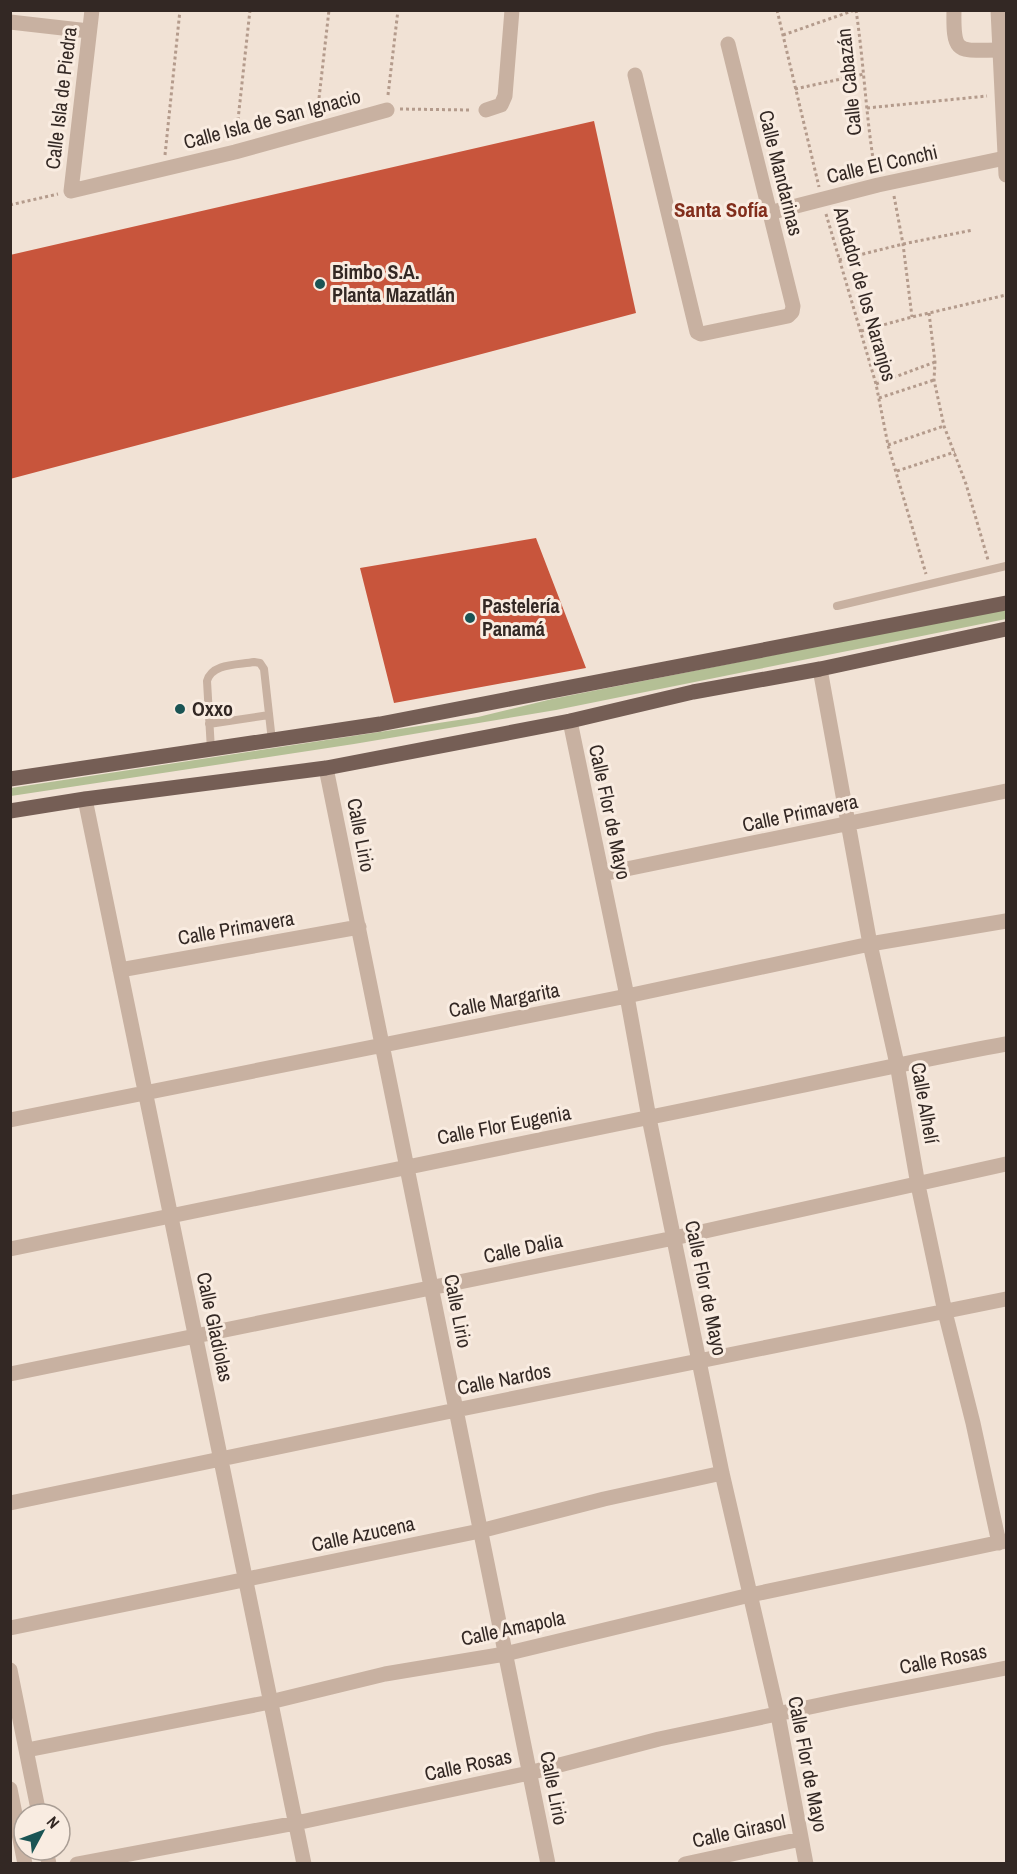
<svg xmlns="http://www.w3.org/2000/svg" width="1017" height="1874" viewBox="0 0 1017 1874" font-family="'Archivo Narrow',sans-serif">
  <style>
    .green { fill: #b4bf95 }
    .building { fill: #c8553c }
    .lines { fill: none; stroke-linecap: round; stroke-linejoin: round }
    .path { stroke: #b49b8c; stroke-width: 3; stroke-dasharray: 3 3; stroke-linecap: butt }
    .service { stroke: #c8b1a1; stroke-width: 8 }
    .minor { stroke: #c8b1a1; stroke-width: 15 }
    .tertiary { stroke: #c8b1a1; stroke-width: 15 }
    .primary { stroke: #755e55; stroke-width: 15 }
    .poi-dot { fill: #1a5454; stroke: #f9ece1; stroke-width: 2 }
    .labels { text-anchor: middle; stroke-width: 6; stroke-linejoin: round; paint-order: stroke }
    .street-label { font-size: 20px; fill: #332824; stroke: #f9ece1 }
    .poi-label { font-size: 20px; font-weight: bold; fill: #332824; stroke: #f9ece1; text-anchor: start }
    .neighbourhood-label { font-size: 21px; font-weight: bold; fill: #822e1c; stroke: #f9ece1 }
  </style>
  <rect width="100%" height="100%" fill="#f1e2d5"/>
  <path class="green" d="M1006,609V619L556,710L354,744L11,796V788L478,717L552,699Z"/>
  <path class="building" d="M594,121L636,313L10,479V255Z
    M536,538L586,668L394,703L360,568Z"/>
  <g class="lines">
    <path class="path" d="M777,10L819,187
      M856,10C864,64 866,118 875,171
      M783,35L855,10
      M795,89L864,74
      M388,95L398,10
      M867,108L987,96
      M400,109L471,110
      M317,116L329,10
      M236,138L250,10
      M165,155L180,10
      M894,196L903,244L912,317
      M10,205L58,194
      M826,214L876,384L888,445L926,574
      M839,260L903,244L973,230
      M929,313L935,362L934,380L944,426L966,484L988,560
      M861,331L912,317L1006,295
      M876,384L935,362
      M879,398L934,380
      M888,445L944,426
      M897,471L955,452"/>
    <path class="service" d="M837,606L1006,566
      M209,724L269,715
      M211,750L207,681C212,663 238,665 254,662L260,663L264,669L272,741"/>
    <path class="minor" d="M92,10L71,191L235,152L387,110
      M954,10C953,56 958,50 1000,50
      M10,22L89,31
      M635,75L697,332L701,334L788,316L792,312L793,306L728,44
      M486,110L501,105L505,96L512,10
      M769,213L878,185L1005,158
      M820,669L870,944L897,1064L918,1185L945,1312L973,1423L999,1543
      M570,721L627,996L649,1118L722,1473L778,1715L806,1864
      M326,768L548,1864
      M85,799L304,1864
      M602,874L1006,791
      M120,970L359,927
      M10,1120L627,996L870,944L1006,921
      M10,1249C222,1205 434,1161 646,1118C766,1094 886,1066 1006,1044
      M10,1374L674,1238L1006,1164
      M10,1503L456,1410L1006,1299
      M10,1628L480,1531L604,1499L722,1473
      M10,1670L39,1814
      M27,1750L270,1702L385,1674L505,1654L750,1595L1006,1541
      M10,1789L25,1864
      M46,1850L49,1864
      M77,1864L296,1823L529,1773L659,1739L848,1699L1006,1668
      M685,1864L801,1839"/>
    <path class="tertiary" d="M998,10L1006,175"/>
    <path class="primary" d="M10,779L380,724L1006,603
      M10,811L85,799L326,768L570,721L693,692L820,669L1006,629"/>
  </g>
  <g class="poi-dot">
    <circle cx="320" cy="284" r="6"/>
    <circle cx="470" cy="618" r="6"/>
    <circle cx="180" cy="709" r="6"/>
  </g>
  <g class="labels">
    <g class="street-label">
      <text transform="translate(849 82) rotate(-96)" y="7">Calle Cabazán</text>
      <text transform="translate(61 98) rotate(-83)" y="7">Calle Isla de Piedra</text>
      <text transform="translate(272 119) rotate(-15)" y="7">Calle Isla de San Ignacio</text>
      <text transform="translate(882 164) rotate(-13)" y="7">Calle El Conchi</text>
      <text transform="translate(781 173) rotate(76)" y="7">Calle Mandarinas</text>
      <text transform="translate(865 294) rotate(74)" y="7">Andador de los Naranjos</text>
      <text transform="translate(610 812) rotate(78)" y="7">Calle Flor de Mayo</text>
      <text transform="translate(800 813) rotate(-12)" y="7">Calle Primavera</text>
      <text transform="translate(361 835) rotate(79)" y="7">Calle Lirio</text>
      <text transform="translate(236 928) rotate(-10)" y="7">Calle Primavera</text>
      <text transform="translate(504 1000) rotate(-11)" y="7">Calle Margarita</text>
      <text transform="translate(925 1103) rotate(80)" y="7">Calle Alhelí</text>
      <text transform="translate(504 1125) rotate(-11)" y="7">Calle Flor Eugenia</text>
      <text transform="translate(523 1248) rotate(-12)" y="7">Calle Dalia</text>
      <text transform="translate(706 1288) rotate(78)" y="7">Calle Flor de Mayo</text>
      <text transform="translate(458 1311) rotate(79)" y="7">Calle Lirio</text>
      <text transform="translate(215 1327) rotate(78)" y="7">Calle Gladiolas</text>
      <text transform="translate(504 1379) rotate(-11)" y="7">Calle Nardos</text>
      <text transform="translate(363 1534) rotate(-12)" y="7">Calle Azucena</text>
      <text transform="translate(513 1628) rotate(-12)" y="7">Calle Amapola</text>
      <text transform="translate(943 1659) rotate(-11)" y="7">Calle Rosas</text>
      <text transform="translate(808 1764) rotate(79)" y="7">Calle Flor de Mayo</text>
      <text transform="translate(468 1765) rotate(-12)" y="7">Calle Rosas</text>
      <text transform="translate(554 1788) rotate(79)" y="7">Calle Lirio</text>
      <text transform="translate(739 1831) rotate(-12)" y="7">Calle Girasol</text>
    </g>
    <g class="poi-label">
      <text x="332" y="279">Bimbo S.A.<tspan x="332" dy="23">Planta Mazatlán</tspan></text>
      <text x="482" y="613">Pastelería<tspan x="482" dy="23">Panamá</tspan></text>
      <text x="192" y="716">Oxxo</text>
    </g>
    <g class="neighbourhood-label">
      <text x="721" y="217">Santa Sofía</text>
    </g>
  </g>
  <rect width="1017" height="1874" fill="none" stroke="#332824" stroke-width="24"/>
  <g transform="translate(42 1832) rotate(49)"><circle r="28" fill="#f9ece1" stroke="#aa9e95" stroke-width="1.5"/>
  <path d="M0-4.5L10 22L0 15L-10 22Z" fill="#1a5454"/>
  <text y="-9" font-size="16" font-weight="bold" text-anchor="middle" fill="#332824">N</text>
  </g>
</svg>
